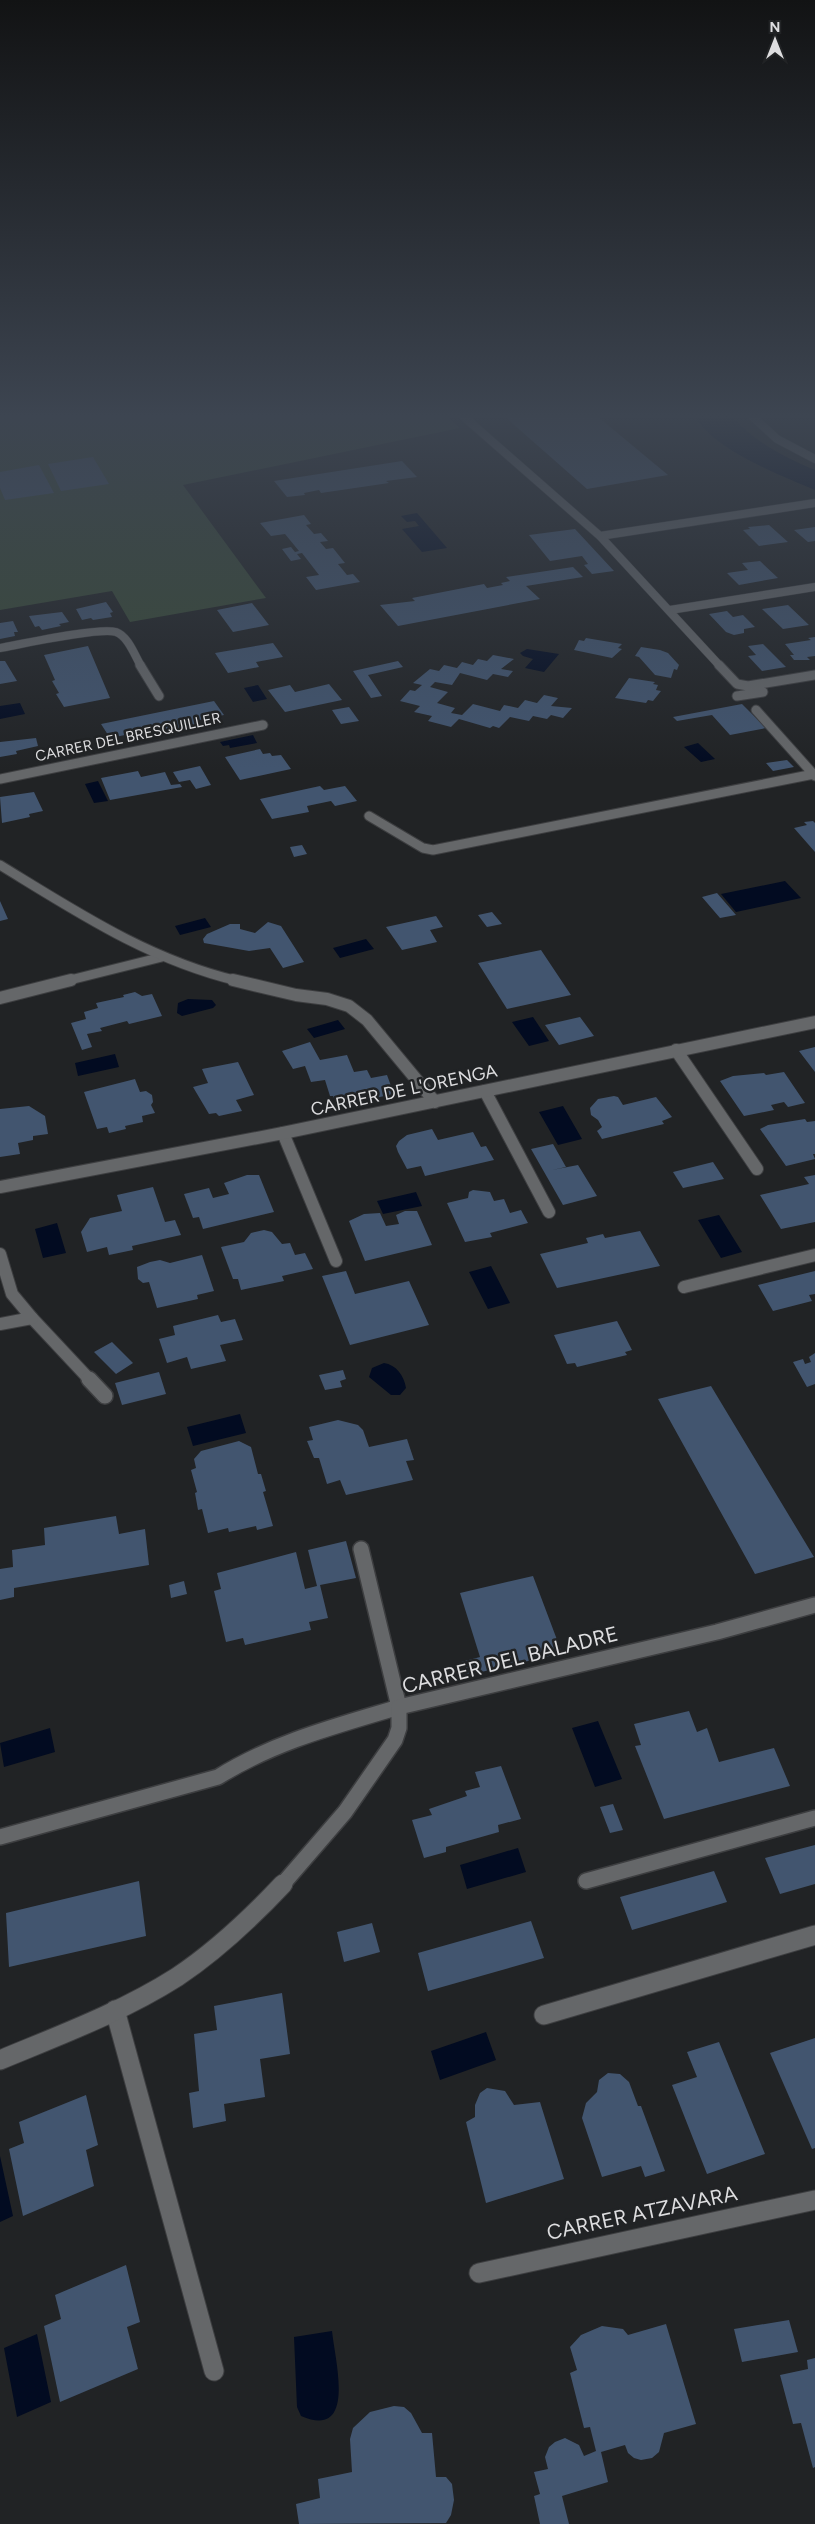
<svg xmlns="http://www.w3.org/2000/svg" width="815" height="2524" viewBox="0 0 815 2524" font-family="Figtree,sans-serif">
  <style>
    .green { fill: #394a37 }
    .water { fill: #020b21 }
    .building { fill: #42556f }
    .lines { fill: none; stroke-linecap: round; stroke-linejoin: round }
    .service-far4-casing { stroke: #3d3e40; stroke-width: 9 }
    .service-far3-casing { stroke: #3d3e40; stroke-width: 11 }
    .service-far2-casing { stroke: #3d3e40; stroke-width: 14 }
    .service-far1-casing { stroke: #3d3e40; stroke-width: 18 }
    .service-casing { stroke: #3d3e40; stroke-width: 21 }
    .minor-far4-casing { stroke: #3d3e40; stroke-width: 9 }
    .minor-far3-casing { stroke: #3d3e40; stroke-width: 11 }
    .minor-far2-casing { stroke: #3d3e40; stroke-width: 14 }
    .minor-far1-casing { stroke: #3d3e40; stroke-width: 18 }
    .minor-casing { stroke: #3d3e40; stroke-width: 21 }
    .service-far4 { stroke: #656769; stroke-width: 8 }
    .service-far3 { stroke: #656769; stroke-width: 9 }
    .service-far2 { stroke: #656769; stroke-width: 12 }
    .service-far1 { stroke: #656769; stroke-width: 15 }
    .service { stroke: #656769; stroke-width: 19 }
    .minor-far4 { stroke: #656769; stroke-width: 8 }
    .minor-far3 { stroke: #656769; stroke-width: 9 }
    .minor-far2 { stroke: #656769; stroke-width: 12 }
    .minor-far1 { stroke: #656769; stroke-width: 15 }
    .minor { stroke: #656769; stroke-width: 19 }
    .labels { text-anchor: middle; stroke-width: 5; stroke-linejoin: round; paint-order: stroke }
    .far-street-label { font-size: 15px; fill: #dddddf; stroke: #212325 }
    .street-label { font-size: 18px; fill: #dddddf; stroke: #212325 }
    .near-street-label { font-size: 21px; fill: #dddddf; stroke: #212325 }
  </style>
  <rect width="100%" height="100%" fill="#212325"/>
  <path class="green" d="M0,416H447L460,428L183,485L266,598L130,622L112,591L0,610Z"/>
  <path class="water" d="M695,416H732C753,441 785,458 815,470V490C782,476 712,449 695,416Z
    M417,513L447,548L422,552L402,529L419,526L415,521L407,522L401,516Z
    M527,649L559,654L544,672L525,668L533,659L523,656L520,653Z
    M258,685L267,699L253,702L244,688Z
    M20,703L25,714L0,719V706Z
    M253,735L257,743L230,748L229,745L223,746L220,742Z
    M698,743L715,759L701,762L684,747Z
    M98,781L108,801L94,803L85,784Z
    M785,881L801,898L736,912L721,894Z
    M205,918L211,927L180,935L175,926Z
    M366,939L374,949L340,958L333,948Z
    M188,999L212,1000L216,1005L213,1008L182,1016L177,1013L178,1003Z
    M533,1017L549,1041L529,1046L512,1022Z
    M338,1020L345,1029L314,1038L307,1029Z
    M115,1054L119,1067L78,1076L75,1063Z
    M563,1106L582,1139L558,1145L539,1112Z
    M416,1192L422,1206L383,1214L377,1201Z
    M719,1215L742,1252L721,1258L698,1220Z
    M57,1223L66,1253L43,1258L35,1229Z
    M491,1266L510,1303L488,1309L469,1272Z
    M384,1363C396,1365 404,1375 406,1388L400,1395H391L369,1377L372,1368Z
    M240,1414L246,1433L193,1446L187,1427Z
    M598,1721L622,1779L595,1787L572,1728Z
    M50,1728L55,1752L4,1767L0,1743Z
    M518,1848L526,1872L467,1889L460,1865Z
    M486,2032L496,2060L440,2080L431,2051Z
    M0,2156L13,2216L0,2222Z
    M332,2331C335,2361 357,2440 301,2416L297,2407L294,2337Z
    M37,2334L51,2402L17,2417L4,2348Z"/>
  <path class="building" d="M504,416H597L668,475L587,489Z
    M93,457L109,484L61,491L48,464Z
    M402,461L417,477L386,481L389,483L321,493L319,490L304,493L305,495L287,497L274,481Z
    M39,465L54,493L5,500L0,488V472Z
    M304,515L311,524L306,525L314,534L321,533L328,541L320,542L326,549L333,548L345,563L338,564L347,575L353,574L360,582L316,590L306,577L319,575L302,553L297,554L301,559L291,561L282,549L291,547L295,552L299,551L285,534L271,536L260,523Z
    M769,525L788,542L759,546L743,530L750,529L748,527Z
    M815,527V541L808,542L794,530Z
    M575,529L614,571L592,574L584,565L588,564L582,556L550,561L529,535Z
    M760,561L778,578L739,585L727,573L748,570L742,563Z
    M573,567L583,577L526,586L540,599L398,626L380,605L415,601L412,598L484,584L487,588L503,585L501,583L510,581L506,577Z
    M106,602L113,612L110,613L112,617L93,620L91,618L82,620L76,609Z
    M252,603L269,625L233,632L217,610Z
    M788,605L809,625L783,629L762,609Z
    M727,611L733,617L743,615L755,627L744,629V633L734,635L726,632L709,614Z
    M62,612L69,622L59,624L61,626L42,630L39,626L35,627L29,616Z
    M13,621L18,632H14L15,636L0,639V623Z
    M815,637V656L807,657L810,660H794L790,655H794L785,644L811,640L808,638Z
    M586,638L622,644L618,648L622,649L612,658L574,650L579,640L584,641Z
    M273,643L283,657L256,662L259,667L228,673L215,653Z
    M763,644L786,667L762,671L748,656L756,655L748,646Z
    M88,646L110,698L64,707L56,694L59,693L52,681L55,680L44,655Z
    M641,647L660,650L668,653L679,665L677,670L674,669L671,678L655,675L639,657L635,656Z
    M493,655L514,659L501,669L513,671L508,677L493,674L487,680L460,673L452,685L435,682L430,687L448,692L437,703L455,708L451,713L462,715L473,704L500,711L504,705L518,708L525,700L537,703L544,695L558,698L551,706L572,708L563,718L551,715L547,719L533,716L529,721L510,717L499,728L493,726L490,728L459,719L451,727L428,721L432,716L414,712L420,706L400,701L410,690L415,691L422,685L413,683L430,669L439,671L444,665L457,668L462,662L473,665L478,659L487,661Z
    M0,661H5L17,681L0,684Z
    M398,661L403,667L368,675L382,696L371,698L353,671Z
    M629,678L655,682L653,684L658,685L656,690L661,691L653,701L648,700L646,703L615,698Z
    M329,684L342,700L285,712L268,690L290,685L295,692Z
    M214,701L224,715L194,721L197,725L141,736L140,732L110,738L101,724Z
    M742,704L766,728L730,735L712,715L677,721L673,717Z
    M349,707L359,721L341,724L332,710Z
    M36,738L38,746L16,751L17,754L0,757V742Z
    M260,749L263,754L270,753L272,756L281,755L291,769L240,780L225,757Z
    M787,760L794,767L773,771L766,763Z
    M200,766L211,785L196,789L190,780L179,782L173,772Z
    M138,771L141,777L165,772L171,785L180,784L182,787L110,800L101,778Z
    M320,786L324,790L345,786L357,801L335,806L331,801L307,806L309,812L272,819L260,799Z
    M34,792L43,811L29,814L30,817L2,823L0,797Z
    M813,821L815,823V852L794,828L807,825L804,822Z
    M302,845L307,854L294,857L290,847Z
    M717,893L736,915L720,918L702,897Z
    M0,901L8,919L0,921Z
    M492,912L502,924L487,927L478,915Z
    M436,916L443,927L430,930L437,942L402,950L386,927Z
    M268,922L281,926L304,962L283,968L270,948L249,951L204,943L203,939L207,934L230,924H240V929L255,933Z
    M541,950L571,995L507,1009L478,963Z
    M135,992L142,996L152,994L162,1016L129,1024L127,1021L100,1028L102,1031L87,1034L92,1047L82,1050L71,1023L86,1019L84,1012L98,1008L96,1003L124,997L123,995Z
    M580,1017L594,1036L559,1045L545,1025Z
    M310,1042L320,1060L347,1055L354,1072L367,1070L371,1078L387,1075L394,1094L337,1106L333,1096H330L325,1080L311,1082L305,1066L293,1069L282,1051Z
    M815,1047V1072L799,1051Z
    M238,1062L254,1095L236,1100L242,1111L219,1116L216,1113L209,1114L193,1087L208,1083L202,1069Z
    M784,1072L805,1103L788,1107L784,1102L771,1105L774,1110L744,1116L720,1081L733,1076L764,1073L766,1075Z
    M135,1079L140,1092L146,1091L152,1095L153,1102L151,1105L155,1113L142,1116L143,1122L125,1126L126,1129L109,1133L107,1127L97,1129L84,1092Z
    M614,1096L618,1097L623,1105L656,1097L672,1117L662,1121L664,1124L602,1139L597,1131L602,1127L598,1120L591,1115L590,1108L598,1099Z
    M29,1106L45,1116L48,1134L33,1136V1140L18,1143L20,1154L0,1157V1109Z
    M805,1119L807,1122L815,1121V1154H813L815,1159L786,1166L760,1129L768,1125Z
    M432,1129L438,1140L473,1132L481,1147L486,1146L494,1160L425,1176L421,1166L407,1169L398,1152L396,1146L399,1141L407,1135Z
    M553,1144L566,1167L552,1170L578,1165L597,1196L563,1205L531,1149Z
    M713,1162L724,1179L683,1188L673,1172Z
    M247,1175H259L274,1212L203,1229L199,1217L193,1218L184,1194L209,1188L213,1198L229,1194L224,1183Z
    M815,1175V1222L781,1229L760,1195L809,1184L804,1177Z
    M153,1187L165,1222L175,1220L181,1235L132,1246L133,1250L109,1255L107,1247L87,1252L81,1232L90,1218L122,1211L117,1195Z
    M473,1190L490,1192L494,1201L504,1199L510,1213L521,1210L528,1223L490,1233L492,1237L465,1242L447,1203L468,1198L469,1192Z
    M405,1211H417L432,1245L365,1261L349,1221L364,1214L380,1213L386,1226L399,1224L396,1215Z
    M264,1230L272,1232L282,1244L290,1243L295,1255L305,1253L313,1269L282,1276L284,1281L241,1290L238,1279H233L221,1247L244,1242L251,1233Z
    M640,1231L660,1266L557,1288L540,1254L588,1243L586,1238L603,1234L605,1238Z
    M202,1255L214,1291L197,1295L198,1299L157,1308L149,1282L143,1283L138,1279L137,1267L150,1262L160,1260L170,1263Z
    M346,1271L355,1294L409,1281L429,1325L350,1345L322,1276Z
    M815,1271V1294L809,1295L812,1301L773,1311L758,1285Z
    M218,1315L221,1322L235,1319L243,1340L220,1345L226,1361L191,1369L187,1357L167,1363L159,1339L175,1335L173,1326Z
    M617,1321L632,1350L625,1352L627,1355L577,1367L575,1363L567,1364L554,1335Z
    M112,1342L133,1363L116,1374L94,1352Z
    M815,1353V1384L807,1387L793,1362L803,1359L805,1364L811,1362L809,1357Z
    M343,1370L346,1379L340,1381L342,1387L325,1390L319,1375Z
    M159,1372L166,1394L122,1405L115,1383Z
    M711,1386L814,1557L755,1574L658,1399Z
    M338,1420L358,1425L363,1430L369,1447L407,1439L414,1460L406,1461L413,1480L346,1495L340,1480L327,1484L319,1458H314L307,1441L313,1440L309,1427Z
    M239,1441L251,1447L258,1474H261L266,1491L263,1492L273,1526L257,1530L256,1526L229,1532L228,1528L208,1533L202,1509L198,1510L195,1493L197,1492L191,1470L196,1468L194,1459L201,1451Z
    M116,1516L119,1534L145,1529L149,1565L14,1588V1597L0,1600V1569L13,1567L12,1550L45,1545L44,1528Z
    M346,1541L356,1578L320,1585L328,1618L309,1622L311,1630L245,1645L243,1638L226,1642L214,1591L221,1589L217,1573L296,1552L305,1589L317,1586L308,1550Z
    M533,1576L562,1653L464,1676L461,1662L480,1657L460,1593Z
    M184,1581L187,1594L171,1598L169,1585Z
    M689,1711L697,1732L707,1728L719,1762L774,1748L790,1786L664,1819L635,1746L641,1745L634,1724Z
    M501,1766L521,1819L498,1825L499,1832L446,1847V1852L424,1858L412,1820L432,1815L429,1809L467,1796L465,1791L480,1787L475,1772Z
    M613,1804L623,1830L610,1833L600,1807Z
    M815,1845V1884L780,1894L765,1858Z
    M714,1871L727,1902L632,1930L620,1897Z
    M139,1881L146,1936L9,1967L6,1913Z
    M531,1921L544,1958L428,1991L418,1953Z
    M372,1923L380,1952L344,1962L337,1932Z
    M282,1993L290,2054L260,2059L265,2097L224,2104L226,2121L193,2128L189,2093L199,2091L194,2034L217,2030L214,2006Z
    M815,2038V2148L812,2149L770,2053Z
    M719,2042L765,2154L707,2174L672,2085L697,2077L687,2052Z
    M608,2073L620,2074L629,2082L638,2106H641L665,2171L645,2177L641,2166L602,2177L582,2118L586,2103L597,2092L599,2080Z
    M487,2088L505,2091L514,2105L540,2102L564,2179L486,2203L466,2122L475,2117V2105L480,2093Z
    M86,2095L98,2145L86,2150L94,2186L23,2216L9,2149L24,2143L19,2122Z
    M126,2265L140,2322L127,2327L138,2369L60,2402L44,2326L61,2319L55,2295Z
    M789,2320L798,2352L742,2362L734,2329Z
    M666,2324L696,2424L664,2433L659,2452L652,2458L641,2460L634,2458L628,2453L625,2445L601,2452L608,2482L562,2496L569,2524H540L534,2496L540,2494L534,2472L548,2469L545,2457L549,2447L555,2442L565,2438L579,2445L584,2456L596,2451L590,2427L584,2428L570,2373L577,2370L570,2347L581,2335L602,2326L623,2329L628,2335Z
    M815,2358V2467L813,2468L801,2423L793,2424L780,2375L808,2369L807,2360Z
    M394,2406L404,2407L411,2413L422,2433H432L436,2477H446L452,2484L454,2500L451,2515L446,2523L299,2524L296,2504L320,2498L318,2479L352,2472L350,2439L353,2428L370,2412Z"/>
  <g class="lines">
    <g class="service-far4-casing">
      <path id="service-far4" d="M0,648C22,644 99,627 116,632C128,636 135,656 141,666"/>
    </g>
    <g class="service-far3-casing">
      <path id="service-far3" d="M140,665L159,696
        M756,710L815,776
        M369,816L423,848L433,850L814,774
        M66,981L162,957"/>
    </g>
    <g class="service-far2-casing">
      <path id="service-far2" d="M0,998L71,980
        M676,1050L757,1169
        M485,1091L549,1212
        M283,1133L336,1261
        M684,1287L815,1255
        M32,1318L90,1380"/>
    </g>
    <g class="service-far1-casing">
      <path id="service-far1" d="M89,1379L105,1396
        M0,1837L218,1777C274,1742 336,1726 399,1707L361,1549"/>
    </g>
    <g class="service-casing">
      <path id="service" d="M115,2010L214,2371"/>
    </g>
    <g class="minor-far4-casing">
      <path id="minor-far4" d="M463,416L600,536L720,666
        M752,416L777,439L815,459
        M600,536L815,503
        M670,610L815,587"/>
    </g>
    <g class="minor-far3-casing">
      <path id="minor-far3" d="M719,665L737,684L748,686L815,675
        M737,696L763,692
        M0,779L263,725
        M0,865C77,912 149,960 238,981"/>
    </g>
    <g class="minor-far2-casing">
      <path id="minor-far2" d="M233,980L296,995L327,999L349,1006L367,1020L435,1102
        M0,1187L283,1133L815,1022
        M0,1254L12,1294L32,1318
        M0,1324L32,1318"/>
    </g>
    <g class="minor-far1-casing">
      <path id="minor-far1" d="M586,1881L815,1818
        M282,1885L345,1812L395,1740L399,1728V1707L717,1632L815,1605"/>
    </g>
    <g class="minor-casing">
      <path id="minor" d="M544,2015L815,1935
        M0,2060C60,2035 122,2012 177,1977C216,1951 251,1918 283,1884
        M479,2273L815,2200"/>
    </g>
    <use href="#service-far4" class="service-far4"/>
    <use href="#service-far3" class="service-far3"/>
    <use href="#service-far2" class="service-far2"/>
    <use href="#service-far1" class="service-far1"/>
    <use href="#service" class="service"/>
    <use href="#minor-far4" class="minor-far4"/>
    <use href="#minor-far3" class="minor-far3"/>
    <use href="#minor-far2" class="minor-far2"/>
    <use href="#minor-far1" class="minor-far1"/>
    <use href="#minor" class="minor"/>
  </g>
  <linearGradient id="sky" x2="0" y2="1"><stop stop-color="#121314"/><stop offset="0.54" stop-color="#3d4551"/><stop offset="1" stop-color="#3d4551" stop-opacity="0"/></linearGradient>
  <rect width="815" height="770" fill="url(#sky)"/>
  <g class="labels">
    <g class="far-street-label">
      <text transform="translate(128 737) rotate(-12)" y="5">CARRER DEL BRESQUILLER</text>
    </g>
    <g class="street-label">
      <text transform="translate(404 1090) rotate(-12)" y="6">CARRER DE L'ORENGA</text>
    </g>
    <g class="near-street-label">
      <text transform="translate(510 1660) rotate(-14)" y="7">CARRER DEL BALADRE</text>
      <text transform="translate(642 2213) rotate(-12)" y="7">CARRER ATZAVARA</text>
    </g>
  </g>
  <g transform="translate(775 40)" stroke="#212325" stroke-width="4" paint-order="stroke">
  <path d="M0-4L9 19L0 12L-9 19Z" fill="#dddddf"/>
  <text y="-8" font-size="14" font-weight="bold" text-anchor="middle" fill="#dddddf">N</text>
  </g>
</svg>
